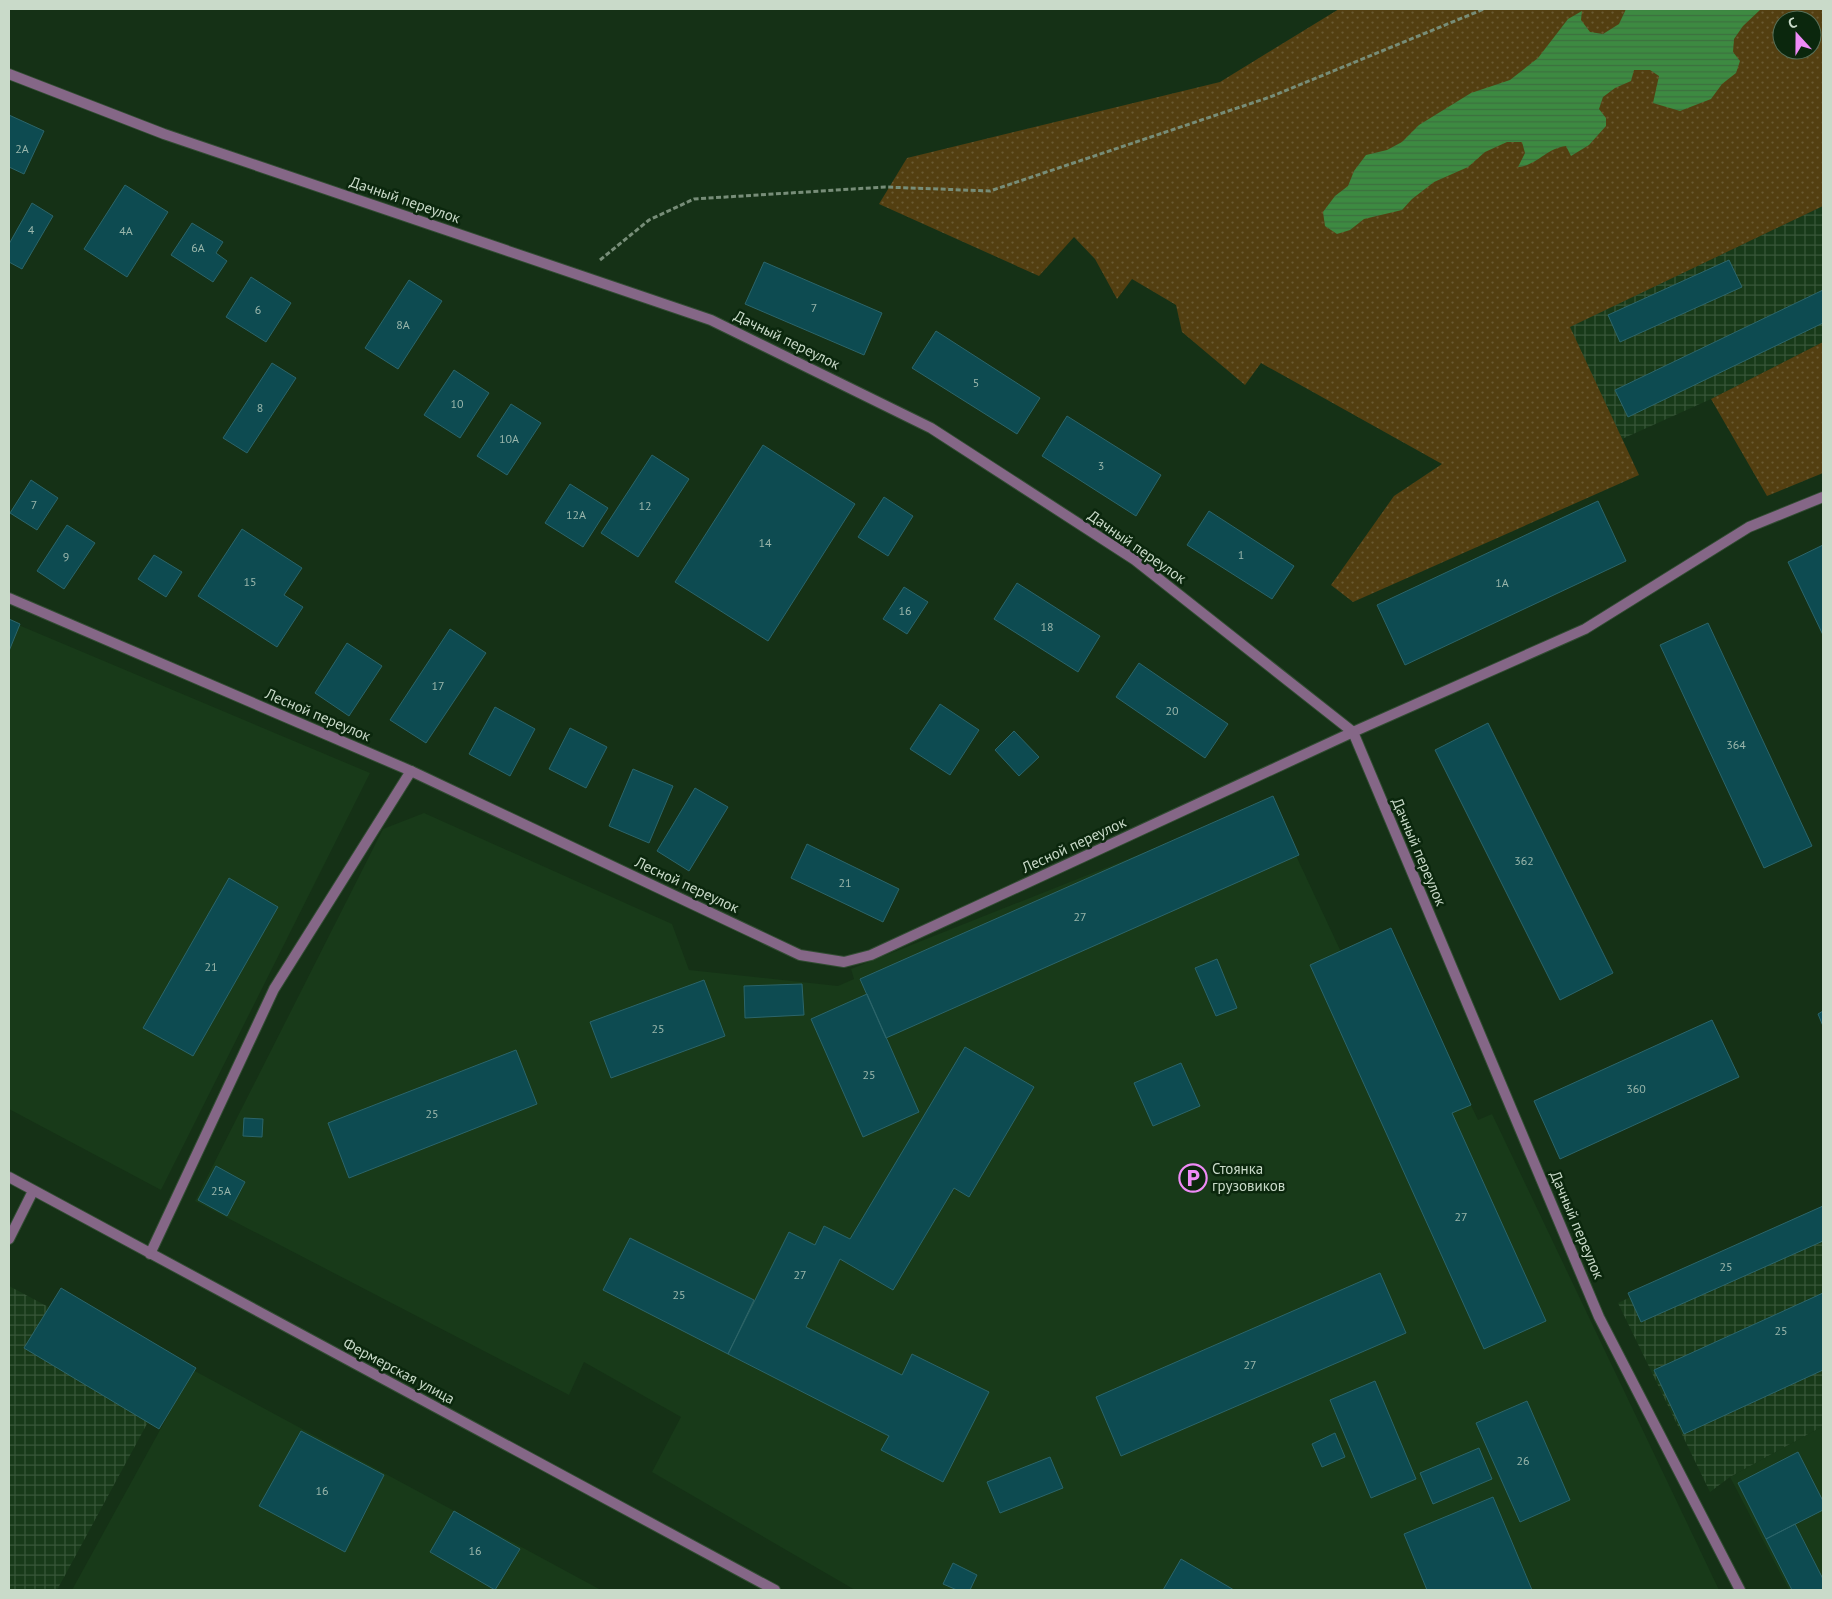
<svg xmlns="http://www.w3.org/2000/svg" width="1832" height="1599" viewBox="0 0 1832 1599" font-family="'PT Sans',sans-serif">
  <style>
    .built { fill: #183a19 }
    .industrial { fill: url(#industrial-grid) }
    .grass { fill: url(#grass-dots); fill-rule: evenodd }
    .water { fill: url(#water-rules) }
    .building { fill: #0d4b51; stroke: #2c656a }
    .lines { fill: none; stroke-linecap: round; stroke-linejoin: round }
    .lane-casing { stroke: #324c33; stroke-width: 12 }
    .street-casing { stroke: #324c33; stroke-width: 12 }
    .path { stroke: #778d78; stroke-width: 3; stroke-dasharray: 5 2.5; stroke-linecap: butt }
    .lane { stroke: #856787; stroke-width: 10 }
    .street { stroke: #856787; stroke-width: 10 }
    .labels { text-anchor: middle; stroke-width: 5; stroke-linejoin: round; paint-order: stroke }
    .number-label { font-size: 12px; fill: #9ab6ab }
    .street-label { font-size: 15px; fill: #c9dac9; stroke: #0b270d }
    .poi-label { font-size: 15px; fill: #c9dac9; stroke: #0b270d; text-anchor: start }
  </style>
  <defs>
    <pattern id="industrial-grid" width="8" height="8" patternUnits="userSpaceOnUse" patternTransform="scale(1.25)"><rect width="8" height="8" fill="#183a19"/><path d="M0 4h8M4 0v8" fill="none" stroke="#385639"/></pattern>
    <pattern id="grass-dots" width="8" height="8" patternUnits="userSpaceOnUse" patternTransform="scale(1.25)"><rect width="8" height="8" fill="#533f11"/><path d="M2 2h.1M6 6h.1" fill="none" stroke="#6a5a32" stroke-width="1.8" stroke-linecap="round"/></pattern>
    <pattern id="water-rules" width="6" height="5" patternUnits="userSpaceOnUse" patternTransform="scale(1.25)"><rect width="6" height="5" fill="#3d8a41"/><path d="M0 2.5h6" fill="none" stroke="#3d703f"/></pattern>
  </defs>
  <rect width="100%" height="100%" fill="#153116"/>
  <path class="built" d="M9,621L370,773L161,1190L9,1109Z
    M1271,802L1341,952L1389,931L1478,1120L1492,1114L1719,1590H855L652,1472L681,1417L584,1362L569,1395L195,1201L383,829L424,813L672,924L689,970L838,986L854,979L851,969Z
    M193,1370L601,1590H72Z
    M1823,1426V1590H1789L1730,1477Z"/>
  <path class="industrial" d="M1823,206V342L1711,399L1622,439L1569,327Z
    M1823,1206V1426L1730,1477L1710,1492L1618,1303Z
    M9,1286L174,1374L57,1590H9Z"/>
  <path class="grass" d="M1339,9H1823V206L1570,327L1639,475L1353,602L1331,585L1394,496L1442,464L1261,363L1245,385L1182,332L1176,305L1132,279L1117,299L1095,259L1074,237L1039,276L879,204L907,158L1220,82ZM1782,20H1812V50H1782Z
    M1823,342V473L1767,496L1711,399Z"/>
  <path class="water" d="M1626,9H1761L1743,26L1734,39L1733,52L1740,61L1736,73L1722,84L1711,99L1680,111L1653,103L1659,76L1650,70H1634L1631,81L1615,88L1603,97L1599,109L1606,118V126L1589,145L1571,156L1566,146C1547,148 1536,166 1518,167L1525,153L1522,142H1507L1485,152L1468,167L1434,182L1412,199L1402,210L1364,219L1350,230L1337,234L1325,226L1323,212L1335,196L1348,186L1354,171L1366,155L1387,150L1402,142L1419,125L1471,93L1510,80L1538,58L1568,19L1582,11L1581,20L1590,32L1603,34L1619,24Z"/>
  <path class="building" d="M9,115L44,131L24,174L9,167Z
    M125,185L168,212L127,277L84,249Z
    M32,203L53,216L22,269L9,262V244Z
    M192,223L223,242L216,253L227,261L213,282L171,255Z
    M1729,260L1742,287L1620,342L1608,315Z
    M764,262L882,313L864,355L745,304Z
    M251,277L291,303L266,342L226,317Z
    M409,280L442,301L398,369L365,348Z
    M1823,290V323L1628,417L1615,390Z
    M936,331L1040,398L1017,434L912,368Z
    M272,363L296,378L247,453L223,438Z
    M454,370L489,393L460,438L424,415Z
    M511,404L541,423L507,475L477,456Z
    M1067,416L1161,475L1136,516L1042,456Z
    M763,445L855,504L768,641L675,582Z
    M652,455L689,479L638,557L601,533Z
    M31,480L58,498L37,530L10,513Z
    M570,484L608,508L583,547L545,523Z
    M884,497L913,516L888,556L858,537Z
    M1598,501L1626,561L1405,665L1377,605Z
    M1209,511L1294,566L1272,599L1187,545Z
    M67,525L95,543L64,589L37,571Z
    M242,529L302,568L284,595L303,607L277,647L198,596Z
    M1823,545V635L1788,562Z
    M154,555L182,572L166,597L138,579Z
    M1017,583L1100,636L1078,672L994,619Z
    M904,587L928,602L907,634L883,619Z
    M9,619L20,624L9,651Z
    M1708,623L1812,846L1764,868L1660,645Z
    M450,629L486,653L426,743L390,720Z
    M347,643L382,666L349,716L315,693Z
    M1139,663L1228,724L1205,758L1116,697Z
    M940,704L979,730L950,775L910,749Z
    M495,707L535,729L510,776L469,754Z
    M1488,723L1613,973L1560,1000L1435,750Z
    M570,728L607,747L586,788L549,769Z
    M1014,731L1039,757L1019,776L995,750Z
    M633,769L673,786L649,843L609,826Z
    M695,788L728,807L689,871L657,851Z
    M1273,796L1299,855L886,1038L860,979Z
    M807,844L899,889L883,922L791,878Z
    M229,878L278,907L193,1056L143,1028Z
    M1391,928L1471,1105L1452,1113L1546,1321L1484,1349L1310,965Z
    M1217,959L1237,1008L1216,1016L1195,968Z
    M704,980L725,1036L611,1078L590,1022Z
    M802,984L804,1015L745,1018L744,986Z
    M867,994L919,1112L863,1137L811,1019Z
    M1823,1011V1026L1818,1014Z
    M1712,1020L1739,1077L1560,1159L1534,1101Z
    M965,1047L1034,1087L969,1197L954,1188L893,1290L840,1259L806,1327L902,1375L912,1354L989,1392L943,1482L881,1450L889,1436L728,1354L789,1232L815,1245L824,1226L850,1239Z
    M516,1050L537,1104L349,1178L328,1123Z
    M1181,1063L1200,1106L1153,1126L1134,1083Z
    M244,1118L263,1119L262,1137L243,1136Z
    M216,1166L245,1182L227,1216L198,1200Z
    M1823,1206V1241L1641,1322L1628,1293Z
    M630,1238L754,1300L728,1354L603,1290Z
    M1380,1273L1406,1333L1121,1456L1096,1397Z
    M61,1288L196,1368L159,1429L24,1348Z
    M1823,1293V1370L1684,1434L1654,1370Z
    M1375,1381L1416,1479L1371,1498L1330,1400Z
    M1527,1401L1570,1500L1520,1522L1476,1423Z
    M301,1431L384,1475L345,1552L259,1506Z
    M1335,1433L1345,1457L1322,1467L1312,1444Z
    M1479,1448L1492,1479L1433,1504L1420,1473Z
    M1798,1452L1823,1501V1510L1766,1539L1738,1483Z
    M1050,1457L1063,1488L1000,1513L987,1482Z
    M1493,1497L1532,1590H1427L1404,1534Z
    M454,1511L520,1549L495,1590L430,1552Z
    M1795,1524L1823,1579V1590H1792L1766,1539Z
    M1181,1559L1234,1590H1163Z
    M953,1563L977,1575L970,1590H957L943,1584Z"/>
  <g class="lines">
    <g class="lane-casing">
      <path id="lane" d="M1353,732L1585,629L1749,527L1823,497
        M9,1239L33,1191
        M150,1254L274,989L411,771"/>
    </g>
    <g class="street-casing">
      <path id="street" d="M9,74L164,134L711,320L931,428L1135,560L1353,732L1599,1317L1740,1590
        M9,598L411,771L800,955L844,962L871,955L1353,732
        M9,1177L775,1590"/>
    </g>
    <path class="path" d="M600,260L649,220L694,199L885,187L990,191L1270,97L1484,9"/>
    <use href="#lane" class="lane"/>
    <use href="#street" class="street"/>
  </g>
  <defs>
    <g id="parking-ring" transform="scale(1.4375)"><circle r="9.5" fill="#0b270d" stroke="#ef8bf7" stroke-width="1.5"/><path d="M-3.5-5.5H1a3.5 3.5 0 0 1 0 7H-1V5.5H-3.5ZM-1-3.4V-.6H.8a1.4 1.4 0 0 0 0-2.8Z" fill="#ef8bf7"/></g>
  </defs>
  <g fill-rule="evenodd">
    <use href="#parking-ring" x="1193" y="1178"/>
  </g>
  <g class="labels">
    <g class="number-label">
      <text x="22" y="153">2А</text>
      <text x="31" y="234">4</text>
      <text x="126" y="235">4А</text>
      <text x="198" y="252">6А</text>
      <text x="814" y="312">7</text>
      <text x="258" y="314">6</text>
      <text x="403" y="329">8А</text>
      <text x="976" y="387">5</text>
      <text x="457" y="408">10</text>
      <text x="260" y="412">8</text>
      <text x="509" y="443">10А</text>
      <text x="1101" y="470">3</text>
      <text x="34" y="509">7</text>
      <text x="645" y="510">12</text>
      <text x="576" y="519">12А</text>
      <text x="765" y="547">14</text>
      <text x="1241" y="559">1</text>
      <text x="66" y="561">9</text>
      <text x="250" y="586">15</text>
      <text x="1502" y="587">1А</text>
      <text x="905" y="615">16</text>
      <text x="1047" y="631">18</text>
      <text x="438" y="690">17</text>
      <text x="1172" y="715">20</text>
      <text x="1736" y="749">364</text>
      <text x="1524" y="865">362</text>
      <text x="845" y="887">21</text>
      <text x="1080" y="921">27</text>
      <text x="211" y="971">21</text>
      <text x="658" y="1033">25</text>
      <text x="869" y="1079">25</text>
      <text x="1636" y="1093">360</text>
      <text x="432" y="1118">25</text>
      <text x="221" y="1195">25А</text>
      <text x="1461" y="1221">27</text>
      <text x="1726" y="1271">25</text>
      <text x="800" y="1279">27</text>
      <text x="679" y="1299">25</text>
      <text x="1781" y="1335">25</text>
      <text x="1250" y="1369">27</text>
      <text x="1523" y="1465">26</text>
      <text x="322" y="1495">16</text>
      <text x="475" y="1555">16</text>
    </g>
    <g class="street-label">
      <text transform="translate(405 200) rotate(19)" y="5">Дачный переулок</text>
      <text transform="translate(787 340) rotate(26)" y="5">Дачный переулок</text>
      <text transform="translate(1137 547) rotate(35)" y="5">Дачный переулок</text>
      <text transform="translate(318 715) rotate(23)" y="5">Лесной переулок</text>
      <text transform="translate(1074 845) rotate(-25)" y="5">Лесной переулок</text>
      <text transform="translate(1419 852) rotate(67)" y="5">Дачный переулок</text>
      <text transform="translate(687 885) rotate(25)" y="5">Лесной переулок</text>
      <text transform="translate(1577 1225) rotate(67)" y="5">Дачный переулок</text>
      <text transform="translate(399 1371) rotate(28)" y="5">Фермерская улица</text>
    </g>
    <g class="poi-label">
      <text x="1212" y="1174">Стоянка<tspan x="1212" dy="17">грузовиков</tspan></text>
    </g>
  </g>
  <rect width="1832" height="1599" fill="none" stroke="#c9dac9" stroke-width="20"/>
  <g transform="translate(1797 35) rotate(339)"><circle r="24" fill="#0b270d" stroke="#576f58"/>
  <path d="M0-4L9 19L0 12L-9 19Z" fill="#ef8bf7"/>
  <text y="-8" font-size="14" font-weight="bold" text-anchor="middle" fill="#c9dac9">С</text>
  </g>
</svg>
